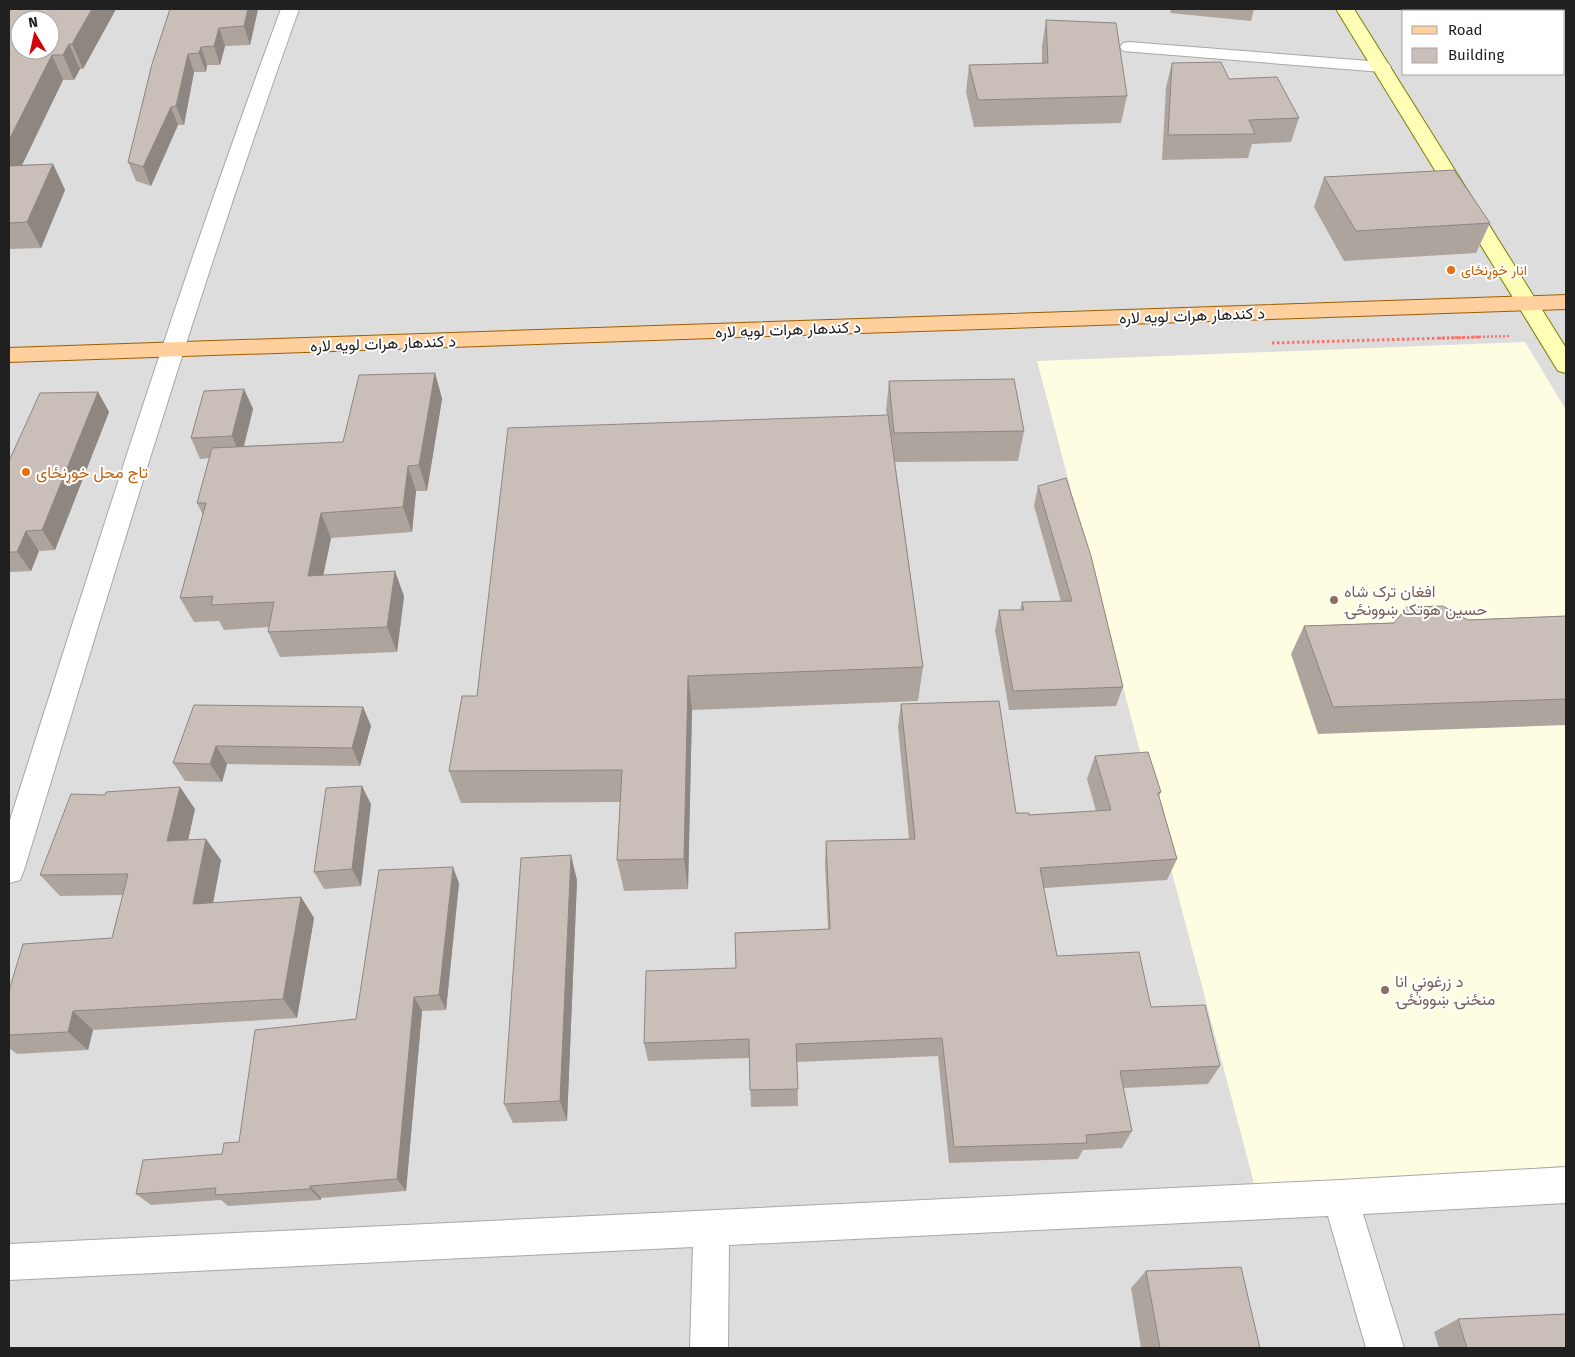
<svg xmlns="http://www.w3.org/2000/svg" width="1575" height="1357" viewBox="0 0 1575 1357" font-family="'Fira Sans',Vazirmatn,sans-serif">
  <style>
    .residential { fill: #dedddd; fill-rule: evenodd }
    .education { fill: #fffde1 }
    .lines { fill: none; stroke-linecap: round; stroke-linejoin: round }
    .street-casing { stroke: #a7a7a7; stroke-width: 2 }
    .secondary-casing { stroke: #787e00; stroke-width: 2 }
    .primary-casing { stroke: #9c5f00; stroke-width: 2 }
    .path-far1 { stroke: #ff7069; stroke-width: 2.5; stroke-dasharray: 2 2; stroke-linecap: butt }
    .path { stroke: #ff7069; stroke-width: 3; stroke-dasharray: 2.5 2.5; stroke-linecap: butt }
    .street { fill: #fff; fill-rule: evenodd }
    .secondary { fill: #fffeb6; fill-rule: evenodd }
    .primary { fill: #ffcf9d; fill-rule: evenodd }
    .wall { fill: #aea49e }
    .shaded-wall { fill: #8d8681 }
    .building { fill: #cabfb8; stroke: #8d8681; fill-rule: evenodd }
    .food-dot { fill: #e8710a; stroke: #fff; stroke-width: 2 }
    .education-dot { fill: #8d6e63; stroke: #fff; stroke-width: 2 }
    .labels { text-anchor: middle; stroke-width: 4; stroke-linejoin: round; paint-order: stroke }
    .far-food-label { font-size: 14px; fill: #c56008; stroke: #fff; text-anchor: start }
    .street-label { font-size: 16px; fill: #202020; stroke: #fff }
    .food-label { font-size: 16px; fill: #c56008; stroke: #fff; text-anchor: start }
    .education-label { font-size: 16px; fill: #785e54; stroke: #fff; text-anchor: start }
  </style>
  <rect width="100%" height="100%" fill="#f2ede6"/>
  <path class="residential" d="M9,9H1566V1348H9ZM1404,11H1564V74H1404ZM20,20H50V50H20Z"/>
  <path class="education" d="M1525,342L1566,410V1166L1255,1187L1037,361Z"/>
  <g class="lines">
    <g class="street-casing">
      <path id="street" d="M281,9H299C197,293 112,582 24,870L20,880L9,883V823C96,550 181,277 281,9Z
        M1129,42L1382,62L1388,63L1391,67L1388,71L1382,72L1123,51L1120,47L1123,43Z
        M1566,1167V1203L1363,1214L1404,1348H1366L1328,1216L729,1245L728,1348H690L693,1247L9,1280V1244L1340,1180Z"/>
    </g>
    <g class="secondary-casing">
      <path id="secondary" d="M1336,9H1354L1566,348V373L1558,371Z"/>
    </g>
    <g class="primary-casing">
      <path id="primary" d="M1566,295V309L9,362V348Z"/>
    </g>
    <path class="path-far1" d="M1439,338L1511,336"/>
    <path class="path" d="M1272,343L1482,337"/>
    <use href="#street" class="street"/>
    <use href="#secondary" class="secondary"/>
    <use href="#primary" class="primary"/>
  </g>
  <path class="wall" d="M9,9H116L83,69H80L74,80H63L22,165L53,164L65,190L41,248L9,249Z
    M170,9H258L250,45L225,46L220,65H207L206,72H194L184,125H178L151,186L136,181L128,162Z
    M1171,9H1254L1251,21L1170,13Z
    M1046,20L1127,96L1121,123L974,127L966,92L969,65L1042,63V46Z
    M1172,63L1229,79L1299,118L1291,142L1252,144L1248,158L1162,160L1166,87Z
    M1324,177L1490,223L1476,253L1344,261L1314,207Z
    M435,373L442,399L427,491H416L412,532L331,538L323,575L404,596L397,652L280,657L268,632L269,627L224,630L219,621L194,622L180,598L203,515L197,503L210,458L200,459L191,438L244,389L253,409L244,446L343,442Z
    M889,381L1024,431L1018,461L895,462L923,667L918,701L692,710L688,889L624,891L617,860L620,802L461,803L449,771L887,415L886,411Z
    M98,392L109,412L55,550L39,551L31,571L9,572V461Z
    M1038,486L1123,687L1116,706L1009,710L995,630L999,610H1020L1022,602L1061,601L1034,506Z
    M1566,616V725L1318,734L1291,654L1304,626Z
    M901,704L1016,813L1029,815L1096,811L1087,779L1095,756L1161,792L1159,796L1177,859L1167,880L1044,888L1057,956L1151,1007L1220,1066L1208,1084L1123,1088L1132,1131L1122,1148L1083,1150L1078,1159L949,1163L938,1056L797,1062L798,1106L751,1107L749,1058L648,1061L644,1043L736,968L828,929L825,863L826,841L909,839L898,727Z
    M194,705L363,707L371,726L360,766L227,764L222,782L185,781L173,763Z
    M371,804L361,886L324,889L314,872Z
    M195,809L188,840L221,860L213,903L301,897L314,918L297,1018L93,1030L88,1050L17,1054L9,1048V991L112,938L123,895L60,896L40,875Z
    M577,880L567,1121L513,1123L504,1104Z
    M459,883L446,1010L422,1011L406,1191L321,1198V1200L228,1206L221,1200L151,1205L136,1194L222,1154L239,1142L356,1019Z
    M1146,1271L1260,1348H1141L1131,1288Z
    M1458,1319L1566,1348H1439L1434,1332Z"/>
  <path class="shaded-wall" d="M92,9H116L83,69L72,44Z
    M248,9H258L250,45L244,26Z
    M219,28L225,46L220,65L214,46Z
    M69,44L80,69L74,80L63,55Z
    M201,47L207,65L206,72L199,53Z
    M188,54L194,72L184,125L176,106Z
    M52,55L63,80L9,192V140Z
    M171,107L178,125L151,186L143,167Z
    M53,164L65,190L41,248L27,222Z
    M435,373L442,399L427,491L419,465Z
    M244,389L253,409L241,457L232,436Z
    M98,392L109,412L55,550L42,530Z
    M408,466L416,491L412,532L403,507Z
    M321,513L331,538L318,601L308,576Z
    M26,531L39,551L31,571L17,552Z
    M395,571L404,596L397,652L387,627Z
    M688,676L692,710L688,889L684,859Z
    M363,707L371,726L360,766L352,748Z
    M216,746L227,764L222,782L210,764Z
    M362,786L371,804L361,886L352,869Z
    M180,787L195,809L183,863L167,841Z
    M206,839L221,860L209,925L193,904Z
    M571,855L577,880L567,1121L560,1101Z
    M453,867L459,883L446,1010L439,995Z
    M301,897L314,918L297,1018L283,999Z
    M414,997L422,1011L406,1191L397,1179Z
    M73,1011L93,1030L88,1050L68,1032Z
    M310,1186L321,1198V1200L310,1189Z"/>
  <path class="building" d="M9,9H92L72,44H69L63,55H52L9,140ZM20,20H50V50H20Z
    M170,9H248L244,26L219,28L214,46L201,47L199,53L188,54L176,106L171,107L143,167L128,162L152,64Z
    M1046,20L1116,23L1127,96L978,100L969,65L1048,63Z
    M1221,62L1229,79L1277,77L1299,118L1249,120L1255,134L1168,135L1172,63Z
    M53,164L27,222L9,223V166Z
    M1454,170L1490,223L1356,231L1324,177Z
    M435,373L419,465L408,466L403,507L321,513L308,576L395,571L387,627L268,632L274,602L211,605L213,596L180,598L206,503H197L212,448L343,442L359,375Z
    M1014,379L1024,431L894,433L889,381Z
    M244,389L232,436L191,438L204,391Z
    M98,392L42,530L26,531L17,552H9V461L40,393Z
    M888,415L923,667L688,676L684,859L617,860L622,770L449,771L462,696H477L508,428Z
    M1066,478L1091,556L1123,687L1013,691L999,610H1024L1022,602L1072,601L1038,486Z
    M1443,606L1468,620L1566,616V699L1333,707L1304,626L1394,623L1407,607Z
    M999,701L1016,813H1029V815L1111,810L1095,756L1148,752L1161,792L1158,793L1177,859L1040,868L1057,956L1139,952L1151,1007L1205,1005L1220,1066L1120,1071L1132,1131L1086,1135L1087,1143L954,1147L942,1038L796,1044L798,1089L750,1090L749,1039L644,1043L646,971L736,968L735,933L830,929L826,841L915,839L901,704Z
    M194,705L363,707L352,748L216,746L210,764L173,763Z
    M362,786L352,869L314,872L326,788Z
    M180,787L167,841L206,839L193,904L301,897L283,999L73,1011L68,1032L9,1035V991L23,944L112,938L128,874L40,875L71,794L105,795L106,792Z
    M571,855L560,1101L504,1104L521,858Z
    M453,867L439,995L414,997L397,1179L310,1186V1189L215,1195L216,1188L136,1194L143,1160L222,1154L224,1143L239,1142L255,1030L356,1019L379,870Z
    M1241,1267L1260,1348H1160L1146,1271Z
    M1566,1314V1348H1467L1458,1319Z"/>
  <g class="food-dot">
    <circle cx="1451" cy="270" r="5"/>
    <circle cx="26" cy="472" r="5"/>
  </g>
  <g class="education-dot">
    <circle cx="1334" cy="600" r="5"/>
    <circle cx="1385" cy="990" r="5"/>
  </g>
  <g class="labels">
    <g class="far-food-label">
      <text x="1461" y="275">انار خوړنځای</text>
    </g>
    <g class="street-label">
      <text transform="translate(1192 315) rotate(-2)" y="6">د کندهار هرات لویه لاره</text>
      <text transform="translate(788 329) rotate(-2)" y="6">د کندهار هرات لویه لاره</text>
      <text transform="translate(383 343) rotate(-2)" y="6">د کندهار هرات لویه لاره</text>
    </g>
    <g class="food-label">
      <text x="36" y="478">تاج محل خوړنځای</text>
    </g>
    <g class="education-label">
      <text x="1344" y="597">افغان ترک شاه<tspan x="1344" dy="18">حسین هوتک ښوونځۍ</tspan></text>
      <text x="1395" y="987">د زرغونې انا<tspan x="1395" dy="18">منځنۍ ښوونځۍ</tspan></text>
    </g>
  </g>
  <rect width="1575" height="1357" fill="none" stroke="#202020" stroke-width="20"/>
  <rect x="1402" y="10" width="162" height="65" fill="#ffffff" stroke="#a6a6a6"/>
  <rect x="1412" y="26" width="25" height="8" fill="#ffcf9d" stroke="#a6a6a6"/>
  <text x="1448" y="35" font-size="15" fill="#202020">Road</text>
  <rect x="1412" y="48" width="25" height="15" fill="#cabfb8" stroke="#a6a6a6"/>
  <text x="1448" y="60" font-size="15" fill="#202020">Building</text>
  <g transform="translate(35 35) rotate(351)"><circle r="24" fill="#ffffff" stroke="#a6a6a6"/>
  <path d="M0-4L9 19L0 12L-9 19Z" fill="#d0000d"/>
  <text y="-8" font-size="14" font-weight="bold" text-anchor="middle" fill="#202020">N</text>
  </g>
</svg>
